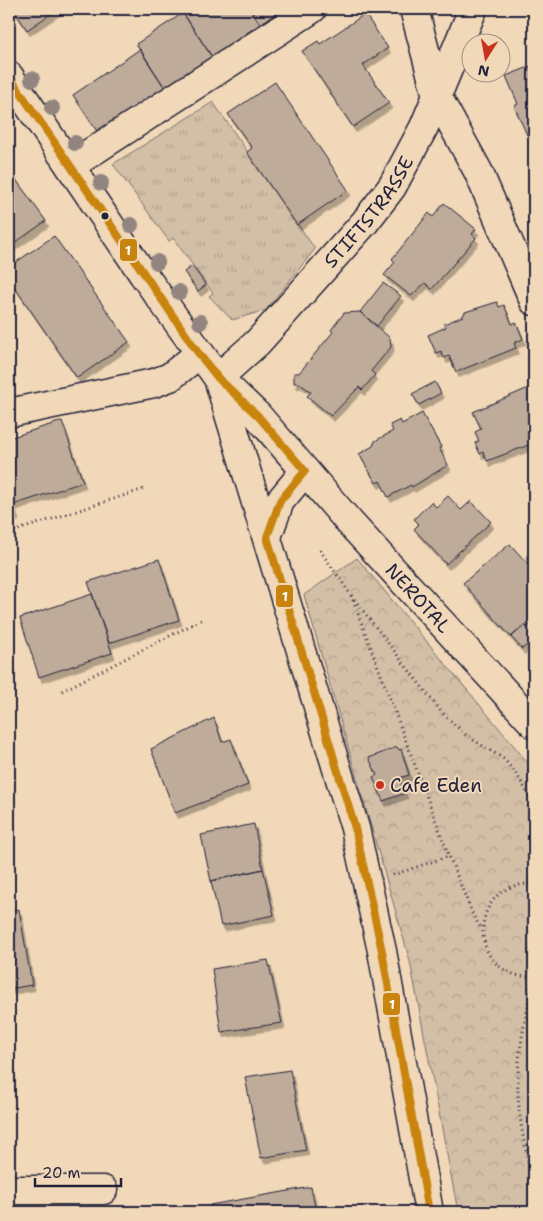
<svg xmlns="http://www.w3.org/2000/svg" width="543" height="1221" viewBox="0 0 543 1221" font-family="'Shantell Sans',sans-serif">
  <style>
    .grass { fill: url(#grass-tufts); stroke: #7a7070 }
    .park { fill: url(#park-crowns); stroke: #7a7070 }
    .building { fill: #beab99; stroke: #22223b; filter: url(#shadow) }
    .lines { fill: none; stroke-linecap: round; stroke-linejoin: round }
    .minor-casing { stroke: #22223b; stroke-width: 31 }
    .path { stroke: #22223b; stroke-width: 3; stroke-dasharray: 1 4; stroke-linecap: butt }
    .minor { stroke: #f1d8b8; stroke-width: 28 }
    .bus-1-casing { stroke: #f1d8b8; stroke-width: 11 }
    .bus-1 { stroke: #c8840f; stroke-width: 8 }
    .tree { fill: #92857f }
    .bus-dot { fill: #22223b; stroke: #f1d8b8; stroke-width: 2 }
    .poi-dot { fill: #c8321e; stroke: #f1d8b8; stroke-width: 2 }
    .labels { text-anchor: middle; stroke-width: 4; stroke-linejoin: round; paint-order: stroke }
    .street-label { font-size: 19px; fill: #22223b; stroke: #f1d8b8 }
    .poi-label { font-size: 19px; fill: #22223b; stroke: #f1d8b8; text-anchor: start }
    .line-badge { stroke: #f1d8b8; stroke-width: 2 }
    .badge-label { font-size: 14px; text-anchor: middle; font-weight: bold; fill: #fff }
  </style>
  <defs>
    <pattern id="grass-tufts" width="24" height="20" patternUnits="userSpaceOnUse" patternTransform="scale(1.25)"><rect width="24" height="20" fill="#d3bea6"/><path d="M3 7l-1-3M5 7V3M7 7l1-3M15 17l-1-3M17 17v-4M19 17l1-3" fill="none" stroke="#b5a390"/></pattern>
    <pattern id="park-crowns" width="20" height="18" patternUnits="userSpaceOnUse" patternTransform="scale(1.25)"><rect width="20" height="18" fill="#d3bea6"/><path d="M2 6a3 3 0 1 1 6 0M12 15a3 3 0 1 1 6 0" fill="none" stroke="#b5a390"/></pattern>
    <filter id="shadow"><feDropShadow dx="3" dy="5.5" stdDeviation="0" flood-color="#0004"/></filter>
  </defs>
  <rect width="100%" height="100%" fill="#f1d8b8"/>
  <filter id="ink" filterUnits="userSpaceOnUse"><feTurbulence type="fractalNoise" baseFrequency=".02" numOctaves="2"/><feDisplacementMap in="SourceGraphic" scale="10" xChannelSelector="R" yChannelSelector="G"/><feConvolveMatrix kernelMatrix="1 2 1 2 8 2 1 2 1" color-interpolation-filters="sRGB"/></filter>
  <g filter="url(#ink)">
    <path class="grass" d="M213,102L315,249L266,310L232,320L209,296L213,293L173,238L169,241L113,164Z"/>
    <path class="park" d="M357,558L534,770V1212H458L410,961L304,595Z"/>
    <path class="building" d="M13,9H58L27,30Z
      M184,9H250L260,24L212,57L181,10Z
      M250,9H283L260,24Z
      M183,13L212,57L165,88L136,44Z
      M365,14L388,48L363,65L389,103L353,127L302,51L318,41L320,44Z
      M140,49L165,88L99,134L73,95Z
      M534,65V141L531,133L527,135L514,106L518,104L506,76Z
      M275,82L348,190L297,225L247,152L252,148L228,114Z
      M9,170L46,221L9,247Z
      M444,203L476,229L472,234L476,238L432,289L425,283L411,296L384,275L395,262L392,259L429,213L433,217Z
      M54,236L129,342L77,378L9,279V267Z
      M192,266L206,285L198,291L184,272Z
      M383,283L401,296L377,326L360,312Z
      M497,302L499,307L504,305L512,324L516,322L523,339L514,343L516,348L456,372L449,356L444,358L441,351L436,353L428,335L446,327L444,324L463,316L465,312Z
      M360,312L390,338L391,347L371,371L375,375L362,390L359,387L331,416L307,396L311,392L299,383H294V373H299L333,332L331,330L344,313Z
      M435,382L441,393L419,405L412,394Z
      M533,386L534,443L487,461L483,452L480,454L475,443L479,441L475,432L481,429L473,412Z
      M422,413L441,447L439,448L448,465L412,487L411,485L388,497L380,481L376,483L359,454L373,446L375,441L393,431L390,425L400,420L402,424Z
      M62,421L83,482L13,505L9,494V438Z
      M9,494L16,515L9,517Z
      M448,496L461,510L471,501L491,522L446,564L414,529L419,524L414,519L431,502L436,507Z
      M510,544L534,571V621L527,628L525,625L511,637L463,583Z
      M159,559L179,620L109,643L88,582Z
      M92,594L112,653L39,677L20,618Z
      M534,621V640L522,649L511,637L525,625L527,628Z
      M214,718L222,742L231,739L248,785L175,813L151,749Z
      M397,747L399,750L401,749L409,775L399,778L405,793L383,801L373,777L377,775L369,758Z
      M254,824L263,869L211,881L201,835Z
      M263,869L274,915L221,926L211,881Z
      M19,909L32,985L9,989V911Z
      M268,960L282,1023L221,1032L212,969Z
      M290,1070L306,1150L261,1158L245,1077Z
      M311,1187L316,1212H212L210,1205Z"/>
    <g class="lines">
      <g class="minor-casing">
        <g id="minor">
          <path d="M414,9L437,96L478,171L534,301"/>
          <path id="s1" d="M9,76L143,274L218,378L258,416L350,523L534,724"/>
          <path d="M70,166L312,9"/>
          <path d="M218,378L355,828L382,951L429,1212"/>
          <path id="s2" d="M218,378L258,342L365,222L392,187L424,127L473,9"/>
          <path d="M9,413L154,383L170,377L199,354"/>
          <path d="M267,537L280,501L305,471"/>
          <path d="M9,1190H103"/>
        </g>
      </g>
      <path class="path" d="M9,533L144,489
        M320,550L351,595L442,713L467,736L504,759L517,775L534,804
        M351,595L449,856L473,915L482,930
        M62,691L201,620
        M393,875L449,856
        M533,977C528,1011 518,1045 518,1080C517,1116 526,1151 534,1186
        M533,977C465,978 467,880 534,884"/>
      <use href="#minor" class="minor"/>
      <g class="bus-1-casing">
        <path id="bus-1" d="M9,76L199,354L218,378L258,416L305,471L280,501L267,537L355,828L382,951L429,1212"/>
      </g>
      <use href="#bus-1" class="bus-1"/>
    </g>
    <g class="tree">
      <circle cx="32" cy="79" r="8"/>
      <circle cx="52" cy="108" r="8"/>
      <circle cx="75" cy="143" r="8"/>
      <circle cx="101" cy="183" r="8"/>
      <circle cx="131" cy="225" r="8"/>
      <circle cx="157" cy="262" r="8"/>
      <circle cx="179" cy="292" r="8"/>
      <circle cx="200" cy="322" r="8"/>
    </g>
  </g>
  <circle class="bus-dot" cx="105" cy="216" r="4.5"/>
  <circle class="poi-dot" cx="380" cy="785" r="5"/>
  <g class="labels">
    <g class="street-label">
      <text dy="7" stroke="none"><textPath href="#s2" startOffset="225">STIFTSTRASSE</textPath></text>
      <text dy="7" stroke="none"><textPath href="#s1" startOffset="665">NEROTAL</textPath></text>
    </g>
    <g class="poi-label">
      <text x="390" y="792">Cafe Eden</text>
    </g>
  </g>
  <g class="line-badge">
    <rect x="119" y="238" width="19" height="24" rx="5" fill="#c8840f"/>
    <rect x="275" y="584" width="19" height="24" rx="5" fill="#c8840f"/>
    <rect x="382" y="992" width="19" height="24" rx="5" fill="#c8840f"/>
  </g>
  <g class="badge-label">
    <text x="128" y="255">1</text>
    <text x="285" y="601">1</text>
    <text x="392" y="1009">1</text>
  </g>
  <rect width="543" height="1221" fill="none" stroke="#f1d8b8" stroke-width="30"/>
  <rect x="15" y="15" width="513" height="1191" fill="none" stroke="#22223b" stroke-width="2" filter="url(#ink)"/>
  <g transform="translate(486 58) rotate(191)"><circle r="24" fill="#f1d8b8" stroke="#9e8f86"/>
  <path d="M0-4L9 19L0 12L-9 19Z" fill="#c8321e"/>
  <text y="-8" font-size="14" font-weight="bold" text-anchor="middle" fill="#22223b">N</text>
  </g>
  <path d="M35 1178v8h86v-8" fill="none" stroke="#22223b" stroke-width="2.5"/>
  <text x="42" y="1178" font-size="15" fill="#22223b" stroke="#f1d8b8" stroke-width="4" paint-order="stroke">20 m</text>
</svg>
